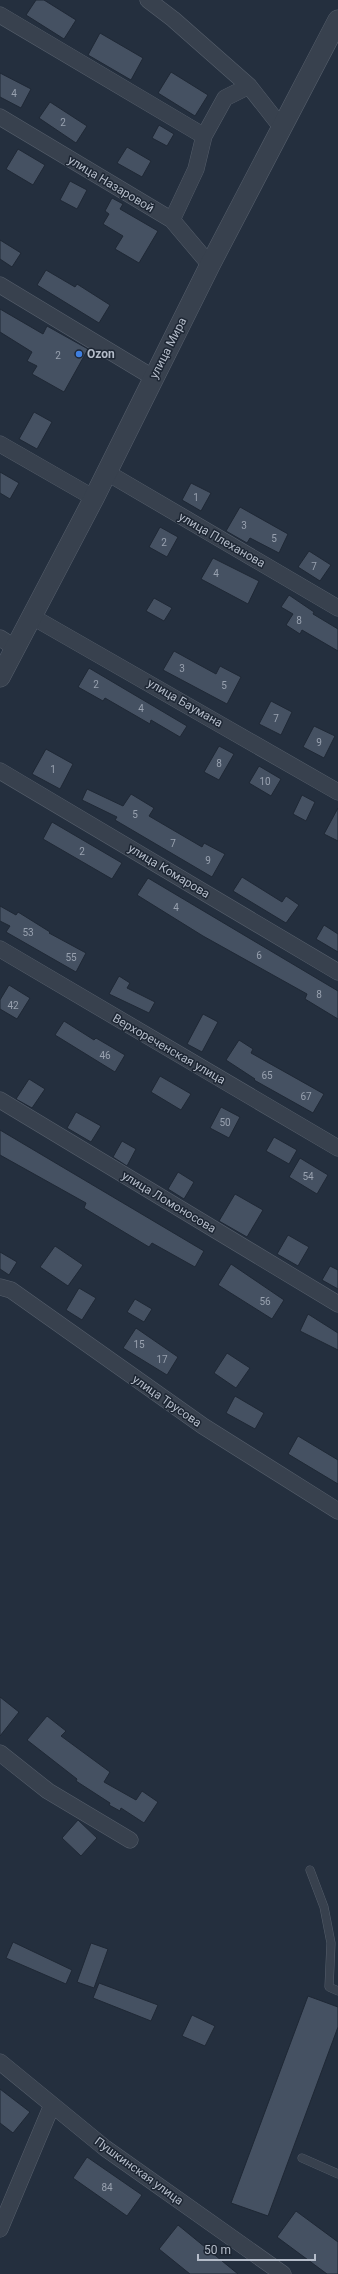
<svg xmlns="http://www.w3.org/2000/svg" width="338" height="2274" viewBox="0 0 338 2274" font-family="Roboto,sans-serif">
  <style>
    .building { fill: #455162; stroke: #1f2835 }
    .lines { fill: none; stroke-linecap: round; stroke-linejoin: round }
    .service-casing { stroke: #565f6c; stroke-width: 9 }
    .minor-casing { stroke: #565f6c; stroke-width: 17 }
    .tertiary-casing { stroke: #565f6c; stroke-width: 21 }
    .service { stroke: #38414e; stroke-width: 8 }
    .minor { stroke: #38414e; stroke-width: 16 }
    .tertiary { stroke: #38414e; stroke-width: 20 }
    .shop-dot { fill: #3f7fe0; stroke: #1d2633; stroke-width: 1.5 }
    .labels { text-anchor: middle; stroke-width: 3; stroke-linejoin: round; paint-order: stroke }
    .number-label { font-size: 10px; fill: #98a1af }
    .street-label { font-size: 12px; fill: #b4bcc9; stroke: #1d2633 }
    .poi-label { font-size: 12px; font-weight: bold; fill: #b4bcc9; stroke: #1d2633; text-anchor: start }
  </style>
  <rect width="100%" height="100%" fill="#242f3e"/>
  <path class="building" d="M36,0H44L76,20L64,39L26,15Z
    M100,33L143,58L131,80L88,55Z
    M171,72L208,95L195,116L158,93Z
    M0,73L31,89L21,108L0,97Z
    M50,102L87,126L76,143L39,118Z
    M159,125L174,134L167,146L152,138Z
    M127,147L151,161L142,177L117,163Z
    M18,149L45,165L33,185L6,169Z
    M70,181L87,190L77,209L60,200Z
    M112,198L123,204L120,209L158,231L139,263L115,249L123,236L103,224L109,214L105,211Z
    M0,240L21,253L12,267L0,259Z
    M46,270L75,287L77,284L110,305L99,323L37,285Z
    M0,309L43,334L47,326L88,349L64,392L32,374L37,366L27,361L32,352L0,332Z
    M34,412L52,422L37,449L19,439Z
    M0,472L19,483L10,499L0,493Z
    M191,483L211,493L201,511L182,500Z
    M240,507L288,534L279,553L250,538L247,543L226,531Z
    M160,527L178,537L167,557L149,547Z
    M309,551L331,565L320,581L298,567Z
    M213,558L259,581L248,604L201,579Z
    M289,595L314,612L313,614L338,629V651L302,630L300,634L286,625L293,614L281,607Z
    M154,598L172,608L164,621L146,611Z
    M174,651L216,674L220,666L241,677L227,704L163,670Z
    M89,668L187,726L180,737L151,720L150,724L105,698L103,701L78,687Z
    M271,701L292,712L281,735L259,724Z
    M314,726L335,736L324,758L303,747Z
    M219,746L234,754L219,780L204,772Z
    M46,749L73,764L60,789L32,774Z
    M259,766L281,779L271,796L249,783Z
    M87,789L123,806L131,794L154,808L149,816L202,847L204,843L225,854L212,877L115,820L117,817L82,800Z
    M302,795L315,802L306,821L293,814Z
    M338,808V841L324,834Z
    M52,822L122,863L112,879L43,839Z
    M242,877L282,902L286,896L299,905L286,923L233,891Z
    M148,878L338,991V1019L305,999L307,994L203,936L137,895Z
    M0,906L16,915L18,912L50,932L49,933L86,953L76,972L6,932L10,926L0,921Z
    M324,925L338,934V952L316,939Z
    M119,976L130,983L127,988L155,1002L149,1013L109,994Z
    M9,985L30,998L17,1019L0,1009V1000Z
    M203,1014L218,1022L202,1052L187,1044Z
    M64,1021L94,1040L96,1038L125,1055L115,1072L55,1035Z
    M239,1040L253,1049L251,1053L324,1094L313,1113L254,1080L255,1079L226,1060Z
    M160,1076L191,1094L181,1110L151,1092Z
    M29,1079L45,1089L32,1108L16,1099Z
    M221,1107L240,1117L229,1138L210,1128Z
    M76,1112L101,1126L91,1142L67,1128Z
    M0,1130L204,1251L195,1267L152,1243L149,1247L84,1208L86,1203L0,1155Z
    M274,1137L297,1150L289,1164L266,1151Z
    M122,1141L136,1149L127,1166L113,1157Z
    M300,1158L328,1175L317,1194L289,1177Z
    M178,1172L194,1182L184,1199L168,1189Z
    M235,1194L263,1210L247,1237L219,1221Z
    M288,1235L309,1247L298,1266L277,1254Z
    M55,1246L83,1265L68,1286L40,1267Z
    M0,1252L17,1262L9,1275L0,1269Z
    M231,1264L284,1300L272,1319L218,1285Z
    M330,1266L338,1270V1289L322,1280Z
    M79,1288L96,1298L82,1320L66,1310Z
    M135,1299L152,1309L144,1322L127,1312Z
    M308,1314L338,1333V1350L300,1331Z
    M136,1328L178,1357L167,1375L123,1348Z
    M227,1353L250,1368L236,1388L214,1373Z
    M235,1396L264,1413L255,1429L226,1413Z
    M298,1436L338,1460V1484L288,1454Z
    M0,1697L19,1712L0,1736Z
    M47,1716L66,1731L61,1736L110,1772L104,1782L136,1800L142,1791L158,1802L144,1823L121,1808L120,1811L109,1805L110,1803L76,1781L77,1779L27,1740Z
    M78,1820L97,1838L81,1856L62,1838Z
    M13,1942L72,1970L66,1984L6,1958Z
    M91,1943L108,1949L94,1988L77,1982Z
    M99,1983L158,2005L151,2021L93,1998Z
    M308,1996L338,2007V2027L268,2216L231,2203Z
    M192,2015L215,2026L205,2046L182,2036Z
    M0,2089L30,2112L13,2133L0,2123Z
    M87,2157L142,2195L127,2216L73,2178Z
    M296,2211L338,2242V2274H327L277,2237Z
    M178,2225L238,2274H190L159,2249Z"/>
  <g class="lines">
    <g class="service-casing">
      <path id="service" d="M310,1870L324,1907L331,1943L329,1987L338,1991
        M302,2158L338,2174"/>
    </g>
    <g class="minor-casing">
      <path id="minor" d="M148,0L173,19L249,86L282,128
        M0,15L204,136
        M0,117L172,220L210,265
        M172,220L196,169L204,136L225,98L249,86
        M0,285L154,378
        M0,444L94,498
        M106,472L338,608
        M31,616L338,792
        M0,638L14,647
        M0,771L338,972
        M0,949L338,1148
        M0,1100L338,1304
        M0,1287L11,1290L203,1426L338,1511
        M0,1753L48,1791L130,1840
        M0,2062L105,2148L283,2274
        M0,2229L52,2105"/>
    </g>
    <g class="tertiary-casing">
      <path id="tertiary" d="M0,677L94,498L210,265L338,20"/>
    </g>
    <use href="#service" class="service"/>
    <use href="#minor" class="minor"/>
    <use href="#tertiary" class="tertiary"/>
  </g>
  <circle class="shop-dot" cx="79" cy="354" r="4"/>
  <g class="labels">
    <g class="number-label">
      <text x="14" y="97">4</text>
      <text x="63" y="126">2</text>
      <text x="58" y="359">2</text>
      <text x="196" y="501">1</text>
      <text x="244" y="529">3</text>
      <text x="274" y="542">5</text>
      <text x="164" y="546">2</text>
      <text x="314" y="570">7</text>
      <text x="216" y="577">4</text>
      <text x="299" y="624">8</text>
      <text x="182" y="672">3</text>
      <text x="96" y="688">2</text>
      <text x="224" y="689">5</text>
      <text x="141" y="712">4</text>
      <text x="276" y="722">7</text>
      <text x="319" y="746">9</text>
      <text x="219" y="767">8</text>
      <text x="53" y="773">1</text>
      <text x="265" y="785">10</text>
      <text x="135" y="818">5</text>
      <text x="173" y="847">7</text>
      <text x="82" y="855">2</text>
      <text x="208" y="864">9</text>
      <text x="176" y="911">4</text>
      <text x="28" y="936">53</text>
      <text x="259" y="959">6</text>
      <text x="71" y="961">55</text>
      <text x="319" y="998">8</text>
      <text x="13" y="1009">42</text>
      <text x="105" y="1059">46</text>
      <text x="267" y="1079">65</text>
      <text x="306" y="1100">67</text>
      <text x="225" y="1126">50</text>
      <text x="308" y="1180">54</text>
      <text x="265" y="1305">56</text>
      <text x="139" y="1348">15</text>
      <text x="162" y="1363">17</text>
      <text x="107" y="2191">84</text>
    </g>
    <g class="street-label">
      <text transform="translate(111 184) rotate(31)" y="4">улица Назаровой</text>
      <text transform="translate(168 348) rotate(-63)" y="4">улица Мира</text>
      <text transform="translate(222 540) rotate(30)" y="4">улица Плеханова</text>
      <text transform="translate(185 703) rotate(30)" y="4">улица Баумана</text>
      <text transform="translate(169 871) rotate(31)" y="4">улица Комарова</text>
      <text transform="translate(169 1049) rotate(30)" y="4">Верхореченская улица</text>
      <text transform="translate(169 1202) rotate(31)" y="4">улица Ломоносова</text>
      <text transform="translate(167 1401) rotate(35)" y="4">улица Трусова</text>
      <text transform="translate(139 2171) rotate(36)" y="4">Пушкинская улица</text>
    </g>
    <g class="poi-label">
      <text x="87" y="358">Ozon</text>
    </g>
  </g>
  <path d="M198 2254v6h117v-6" fill="none" stroke="#b4bcc9" stroke-width="2"/>
  <text x="204" y="2254" font-size="12" fill="#b4bcc9" stroke="#1d2633" stroke-width="3" paint-order="stroke">50 m</text>
</svg>
